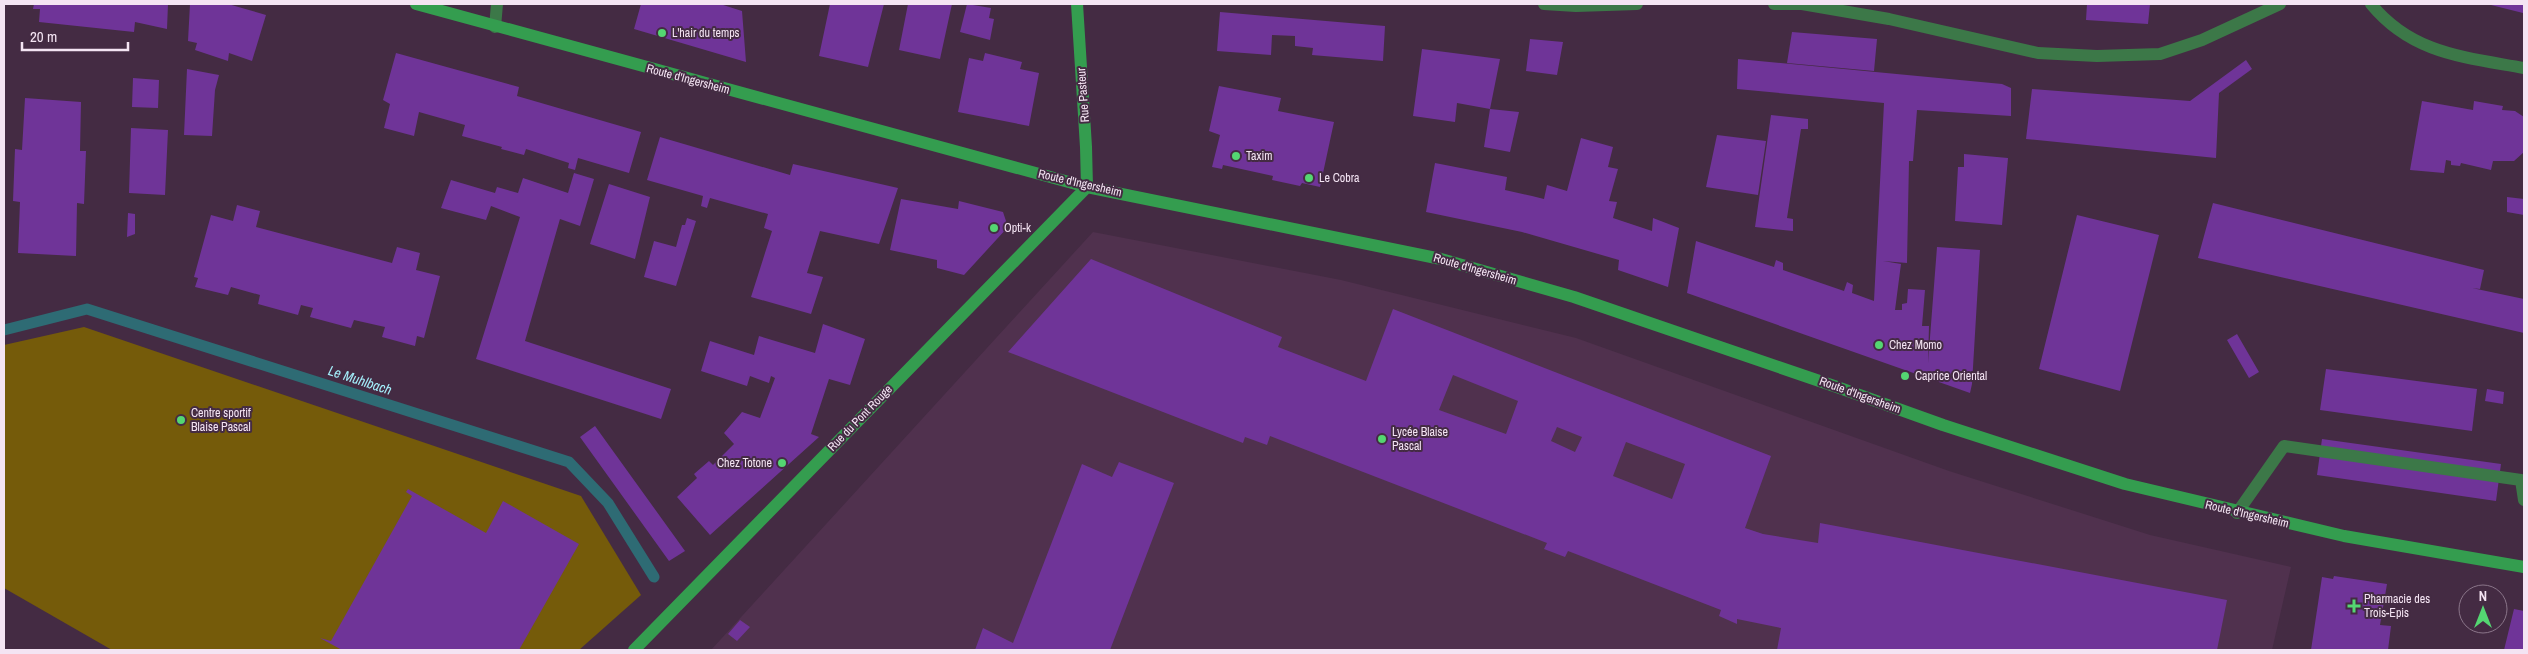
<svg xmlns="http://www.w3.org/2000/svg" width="2528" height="654" viewBox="0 0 2528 654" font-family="'Archivo Narrow',sans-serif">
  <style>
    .built { fill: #50314e }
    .green { fill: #755b0a }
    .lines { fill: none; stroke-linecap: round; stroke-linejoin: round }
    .stream { stroke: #2e6b74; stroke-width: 11 }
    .building { fill: #6f3498; fill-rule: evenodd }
    .lane { stroke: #3c7848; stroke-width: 12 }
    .street { stroke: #3c7848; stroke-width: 12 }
    .secondary { stroke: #349d4f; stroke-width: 12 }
    .poi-dot { fill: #54d672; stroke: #442b43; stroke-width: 2 }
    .labels { text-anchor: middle; stroke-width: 4; stroke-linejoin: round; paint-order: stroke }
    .poi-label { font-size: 12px; fill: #f4e4f3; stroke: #442b43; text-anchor: start }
    .street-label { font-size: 12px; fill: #f4e4f3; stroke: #442b43 }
    .water-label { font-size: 14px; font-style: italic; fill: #a4effb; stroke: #442b43 }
  </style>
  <rect width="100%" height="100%" fill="#442b43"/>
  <path class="built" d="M1093,232L1341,280L1576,338L1949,471L2150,535L2291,567L2272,650H711Z"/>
  <path class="green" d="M84,327L581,496L641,595L579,650H112L4,588V345Z"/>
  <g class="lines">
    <path class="stream" d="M4,330L87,309L569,462L608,503L654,577"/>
  </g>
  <path class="building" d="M34,4H168L167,29L135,22L134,32L39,22L40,9H33Z
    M190,4H228L266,15L252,61L229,53L228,61L195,50L197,43L188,41Z
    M641,4H720L742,11L746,62L634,29Z
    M830,4H884L868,67L819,56Z
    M908,4H952L940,59L899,50Z
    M967,4L991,8L989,18L994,19L990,40L960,32Z
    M2087,4H2150L2148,24L2086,20Z
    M2487,4H2524V8L2523,13Z
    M1220,12L1385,26L1383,61L1312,55L1313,48L1295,46V36L1272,35L1271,55L1217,51Z
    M1792,32L1877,39L1874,71L1787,63Z
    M1530,39L1563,42L1557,75L1526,71Z
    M1422,49L1500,59L1490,109L1457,103L1455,122L1413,116Z
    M396,53L519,87L517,96L641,132L629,173L578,158L575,170L568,168L569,163L526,149L524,155L501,149L502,147L462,136L465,125L419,112L414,136L384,128L390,104L383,100Z
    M985,53L1022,62L1020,69L1039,73L1029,126L958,112L969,58L983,61Z
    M1738,59L2002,84L2011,88V116L1917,110L1913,161H1909L1907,263L1883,261L1901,264L1895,310H1902V304L1907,303L1908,289L1925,290L1922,326H1929L1928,363L1937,247L1980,250L1972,384L1970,393L1687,293L1696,241L1774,267L1776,260L1783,263V270L1844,291L1847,282L1853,285L1852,293L1874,301L1884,103L1737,89Z
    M2246,60L2252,69L2219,93L2216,158L2026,139L2032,89L2190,101Z
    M187,69L219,75L215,90L212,136L184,135Z
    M133,78L159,80L158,108L132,107Z
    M1219,86L1281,98L1278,111L1334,122L1320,187L1302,183L1300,186L1272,180L1273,176L1223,165L1222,169L1212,167L1220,135L1209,131Z
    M25,98L81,102L80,151H86L84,204L77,203L76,256L18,253L20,202L13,201L15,149L22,150Z
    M2422,101L2473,110L2474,101L2503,106L2502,110L2515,111L2524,117V152L2514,161H2493L2491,170L2461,163L2460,166L2451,165V161L2446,160L2444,173L2410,170Z
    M1490,109L1519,112L1510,152L1484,147Z
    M1771,115L1808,119V129H1801L1787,218L1793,219V231L1755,227Z
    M131,128L168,130L165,195L129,193Z
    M1717,135L1766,141L1758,195L1706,187Z
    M660,137L790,175L793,164L898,188L879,244L820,231L807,273L823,277L811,314L751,297L772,231L764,228L768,214L710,198L707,208L701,206L703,196L647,180Z
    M1581,138L1613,147L1608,167L1618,169L1609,201L1617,202L1613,218L1652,231L1653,218L1679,228L1668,287L1618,270L1619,260L1522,232L1426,212L1435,163L1507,177L1505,190L1532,196L1544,199L1547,185L1567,191Z
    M1964,154L2008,158L2002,225L1955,221L1958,167H1964Z
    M574,173L594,179L580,226L560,219L525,341L671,389L661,419L476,359L520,217L491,206L486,220L441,208L451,180L495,193L497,187L518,193L523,178L568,193Z
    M609,184L650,197L635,259L590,244Z
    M2507,197L2524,199V215L2507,212Z
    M901,199L958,209L959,201L1003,212L1008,227L964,275L937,268V260L890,250Z
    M2213,203L2484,270L2480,289L2472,288L2524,299V333L2198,258Z
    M237,205L260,211L256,227L392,263L397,247L420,253L416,270L440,276L424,338L417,336L415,346L382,337L385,327L354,320L351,328L310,317L313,308L301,305L298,315L258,304L260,295L231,287L228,295L195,287L198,278L194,277L211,215L233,221Z
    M128,213L135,214V234L127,237Z
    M2077,215L2159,235L2120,391L2039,369Z
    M687,218L696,221L676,286L644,277L654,241L676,247L682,225H685Z
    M1091,259L1282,337L1278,347L1366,381L1393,309L1771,456L1745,528L1763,534L1818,543L1820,523L2227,600L2217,650H1777L1781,628L1737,619V624L1719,616L1721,610L1568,551L1565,557L1544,549L1547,543L1270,436L1267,445L1245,437L1243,443L1008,352ZM1453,375L1518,401L1506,434L1439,410ZM1557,427L1582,437L1575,452L1551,441ZM1626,442L1685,464L1672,499L1613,476Z
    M823,324L865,339L850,385L829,379L811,434L819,437L710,535L677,497L697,478L694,474L709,461L713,465L734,444L724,433L742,412L760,418L775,378L771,376L769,383L750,376L747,386L701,371L710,341L754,355L759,336L815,353Z
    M2237,334L2259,372L2249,378L2227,340Z
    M2326,369L2477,389L2472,431L2320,410Z
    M2487,389L2504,392L2503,404L2485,401Z
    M595,426L685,551L669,561L580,437Z
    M2322,439L2501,464L2496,501L2317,475Z
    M1119,462L1174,483L1110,650H975L983,628L1013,643L1082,464L1112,477Z
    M408,489L486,533L503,501L579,544L519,650H342L320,638L331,641L412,496L406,492Z
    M2334,576L2387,584L2380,625L2391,626L2388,650H2311L2322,577L2333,579Z
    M2514,609L2524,611V650H2504Z
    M740,620L750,627L737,641L728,634Z"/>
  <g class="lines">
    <path class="lane" d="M1544,4L1576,6L1637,4
      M1774,4H1802L1889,19L2038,53L2097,56L2160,54L2202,40L2280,4
      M495,27L497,4
      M2237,513L2284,446L2521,480L2524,500"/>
    <path class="street" d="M2371,4C2412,54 2464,57 2524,68"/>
    <path class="secondary" d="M416,4L1087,187L1441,259L1574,297L1837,387L1943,425L2125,484L2344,536L2524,567
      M1077,4L1086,147L1087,187
      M634,650L1087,187"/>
  </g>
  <g class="poi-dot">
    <circle cx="662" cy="33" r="5"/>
    <circle cx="1236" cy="156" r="5"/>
    <circle cx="1309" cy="178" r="5"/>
    <circle cx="994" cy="228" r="5"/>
    <circle cx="1879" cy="345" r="5"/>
    <circle cx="1905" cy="376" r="5"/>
    <circle cx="181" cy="420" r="5"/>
    <circle cx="1382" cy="439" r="5"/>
    <circle cx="782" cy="463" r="5"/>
    <path d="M2351.5 598.5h5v5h5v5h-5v5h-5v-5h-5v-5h5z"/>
  </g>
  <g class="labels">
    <g class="poi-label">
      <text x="672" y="37">L'hair du temps</text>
      <text x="1246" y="160">Taxim</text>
      <text x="1319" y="182">Le Cobra</text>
      <text x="1004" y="232">Opti-k</text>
      <text x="1889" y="349">Chez Momo</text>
      <text x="1915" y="380">Caprice Oriental</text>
      <text x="191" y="417">Centre sportif<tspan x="191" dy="14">Blaise Pascal</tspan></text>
      <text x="1392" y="436">Lycée Blaise<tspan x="1392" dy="14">Pascal</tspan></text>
      <text x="772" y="467" text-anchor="end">Chez Totone</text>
      <text x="2364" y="603">Pharmacie des<tspan x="2364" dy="14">Trois-Epis</tspan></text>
    </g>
    <g class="street-label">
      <text transform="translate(688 79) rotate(15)" y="4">Route d'Ingersheim</text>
      <text transform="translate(1083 95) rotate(-94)" y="4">Rue Pasteur</text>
      <text transform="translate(1080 183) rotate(13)" y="4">Route d'Ingersheim</text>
      <text transform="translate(1475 269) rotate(16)" y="4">Route d'Ingersheim</text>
      <text transform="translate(1860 395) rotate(20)" y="4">Route d'Ingersheim</text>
      <text transform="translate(860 418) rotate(-46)" y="4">Rue du Pont Rouge</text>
      <text transform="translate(2247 514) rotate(13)" y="4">Route d'Ingersheim</text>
    </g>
    <g class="water-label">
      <text transform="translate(360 380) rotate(18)" y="5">Le Muhlbach</text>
    </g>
  </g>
  <rect width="2528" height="654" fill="none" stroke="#f4e4f3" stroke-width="10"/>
  <g transform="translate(2483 609)"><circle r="24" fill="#442b43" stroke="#8a7589"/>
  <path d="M0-4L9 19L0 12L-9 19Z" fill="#54d672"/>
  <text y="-8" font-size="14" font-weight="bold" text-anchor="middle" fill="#f4e4f3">N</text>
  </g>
  <path d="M22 42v8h106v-8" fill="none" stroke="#f4e4f3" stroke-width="2.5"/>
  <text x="30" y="42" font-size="15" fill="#f4e4f3" stroke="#442b43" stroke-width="4" paint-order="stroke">20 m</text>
</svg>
